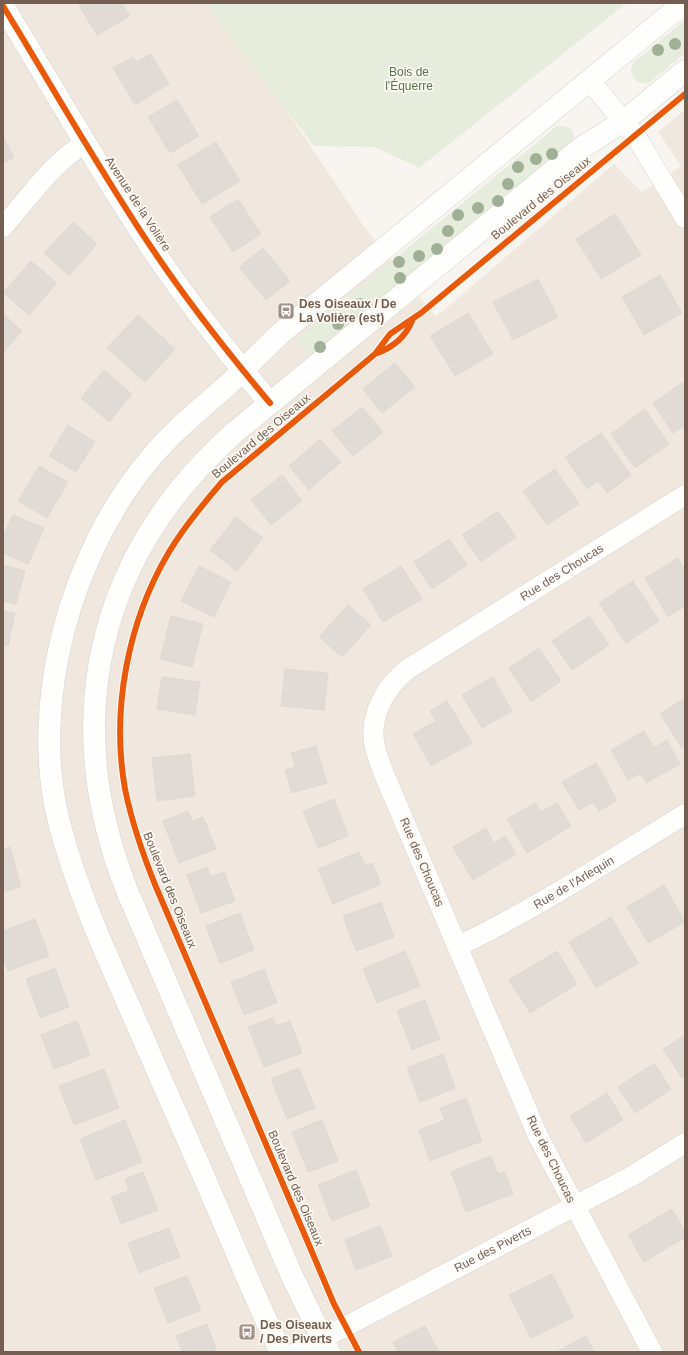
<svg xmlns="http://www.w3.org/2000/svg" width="688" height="1355" viewBox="0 0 688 1355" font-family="Helvetica,sans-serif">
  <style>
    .residential { fill: #f0e8df }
    .green { fill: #e6eddd }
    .building { fill: #e1dbd6; stroke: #e0d9d3 }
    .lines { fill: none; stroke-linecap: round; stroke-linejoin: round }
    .street-casing { stroke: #d7d2ce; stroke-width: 21 }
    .secondary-casing { stroke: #d6d1cb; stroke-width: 23 }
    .street { stroke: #fefefd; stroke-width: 20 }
    .secondary { stroke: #fefefd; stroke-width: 22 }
    .quiet { stroke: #00873e; stroke-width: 5; stroke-dasharray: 10 5; stroke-linecap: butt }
    .cycleway-casing { stroke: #fdfaf4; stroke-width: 8 }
    .cycleway { stroke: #e8590c; stroke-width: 6 }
    .tree { fill: #a0b096 }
    .labels { text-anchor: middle; stroke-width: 3.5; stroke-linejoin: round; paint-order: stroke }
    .park-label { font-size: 12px; fill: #58784c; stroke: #fdfaf4 }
    .street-label { font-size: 12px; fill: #745e52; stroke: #fdfaf4 }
    .poi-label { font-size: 12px; font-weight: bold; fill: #745e52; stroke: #fdfaf4; text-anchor: start }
  </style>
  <rect width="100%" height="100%" fill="#f8f5f0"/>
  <path class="residential" d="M3,3H215L363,225L436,317L614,164L642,192L681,166L658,132L685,110V1352H3Z"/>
  <path class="green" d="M205,3H627L419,168L375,147L314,146Z
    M685,20V53L649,83H638L631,74V68L634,62Z
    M557,126L569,127L574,133L575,142L314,360L296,339Z"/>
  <path class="building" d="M83,3H122L130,16L97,35L79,5Z
    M151,54L169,84L135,105L113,68L133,57L136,62Z
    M177,100L199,136L170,153L148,117Z
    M3,136L14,158L3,163Z
    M216,142L240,181L202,204L178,165Z
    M238,199L261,234L233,252L210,217Z
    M615,214L641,255L601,279L576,239Z
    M73,222L97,244L69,276L44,253Z
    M263,248L290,281L266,300L239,267Z
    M31,261L57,283L29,315L3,293Z
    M660,275L682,313L644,335L622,297Z
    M538,279L558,317L513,340L493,302Z
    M468,313L493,354L455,376L430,336Z
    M3,314L22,331L3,353Z
    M138,315L175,349L145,382L107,348Z
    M395,363L415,387L382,413L363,389Z
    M104,370L132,394L109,422L81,398Z
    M685,381V426L673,433L653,403Z
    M362,407L383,432L353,456L332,431Z
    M645,409L669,444L635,468L611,434Z
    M68,425L95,442L76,472L49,456Z
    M601,433L631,475L607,493L598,481L587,489L565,457Z
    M320,439L341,462L309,490L289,466Z
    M39,466L68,482L47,518L18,501Z
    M555,469L579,504L547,525L523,491Z
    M282,475L302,501L271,525L251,500Z
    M498,511L516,537L481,562L462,535Z
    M13,515L44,528L28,564L3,553V536Z
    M236,517L263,538L237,571L210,550Z
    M449,539L467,565L432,589L414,562Z
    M678,558L685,570V606L668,617L645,578Z
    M3,565L25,571L16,604L3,601Z
    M199,566L231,582L214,617L181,601Z
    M401,566L422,599L383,622L363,589Z
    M633,581L659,621L626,643L599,603Z
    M348,605L371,625L342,657L319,637Z
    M3,611L15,613L8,646L3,645Z
    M171,616L203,624L192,667L160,659Z
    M589,616L609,645L572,670L552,641Z
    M539,648L561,681L531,702L509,668Z
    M285,669L328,673L324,710L281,706Z
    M162,677L200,682L195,715L157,709Z
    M493,677L512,711L482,728L462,695Z
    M685,698V746L682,748L660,714Z
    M447,701L472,743L431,766L413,734L436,721L430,711Z
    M644,731L654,748L667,740L680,764L646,783L641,773L628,780L611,750Z
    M316,746L327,783L292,793L285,770L295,767L291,753Z
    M190,754L195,796L157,801L152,758Z
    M596,763L617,800L599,811L593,802L579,810L562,782Z
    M334,799L348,836L318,848L303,811Z
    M535,803L541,812L557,803L571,826L527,853L507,819Z
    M188,811L192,821L203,817L216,849L179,863L163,821Z
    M486,828L494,843L505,836L516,854L473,880L453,847Z
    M10,847L21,887L3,892V849Z
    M359,852L365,865L372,863L381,884L333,904L318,869Z
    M207,867L211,877L224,872L235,901L201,913L187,875Z
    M664,885L685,922L648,943L627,907Z
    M381,902L394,937L356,951L343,916Z
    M240,913L254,950L220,963L206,926Z
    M611,917L638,963L596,988L569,942Z
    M35,919L49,956L8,971L3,958V931Z
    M405,951L420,986L377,1003L363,969Z
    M557,951L577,984L530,1013L509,980Z
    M55,968L69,1007L40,1018L26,979Z
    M264,969L277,1003L244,1015L231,982Z
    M425,1000L440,1039L412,1050L397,1011Z
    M273,1018L276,1026L290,1021L302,1053L264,1067L248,1027Z
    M77,1021L90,1055L54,1069L41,1035Z
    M685,1035V1076L682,1078L663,1049Z
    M443,1054L455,1088L420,1102L407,1068Z
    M654,1063L671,1089L635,1113L618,1087Z
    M299,1068L315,1108L287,1119L271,1079Z
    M104,1069L119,1108L74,1125L59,1086Z
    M607,1093L623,1120L586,1143L570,1116Z
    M466,1098L482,1141L430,1161L419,1130L445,1120L440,1108Z
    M125,1120L142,1162L96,1180L80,1139Z
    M322,1120L338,1161L308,1172L292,1132Z
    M491,1156L498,1174L505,1172L513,1194L466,1212L451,1172Z
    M356,1170L370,1206L332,1221L318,1185Z
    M143,1172L158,1210L121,1224L111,1197L129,1191L125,1179Z
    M672,1209L685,1232V1237L644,1262L628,1235Z
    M380,1226L392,1256L356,1270L345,1240Z
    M169,1228L180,1257L139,1273L128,1243Z
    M552,1274L574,1317L531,1338L509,1295Z
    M187,1276L201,1310L168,1323L154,1288Z
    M207,1324L217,1352H182L176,1336Z
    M425,1326L439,1352H398L393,1342Z
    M586,1336L594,1352H556Z"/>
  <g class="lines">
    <g class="street-casing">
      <g id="street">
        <path d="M590,81L635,135L685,218"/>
        <path d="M3,227C28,199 52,162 86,143"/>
        <path id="s1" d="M458,946C537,908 611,860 685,814"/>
        <path id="s2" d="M297,1352L632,1176L685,1143"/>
        <path id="s3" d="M652,1352L538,1136L384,774C381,765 377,756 375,747C368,717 385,687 408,669L685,495"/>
      </g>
    </g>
    <g class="secondary-casing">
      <path id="secondary" d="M3,6C52,86 98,168 151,247C187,301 228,353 270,403
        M281,1352C260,1309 242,1265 223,1221C198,1162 172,1105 147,1047C115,973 79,900 59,822C29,703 71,553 149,460C171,433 197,412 223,389C244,371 261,351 281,333L684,3
        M329,1352L292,1276L128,893C59,721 96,556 235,432L581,148L624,121L685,71"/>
    </g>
    <use href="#street" class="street"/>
    <use href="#secondary" class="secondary"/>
    <path class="quiet" d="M263,434L269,441"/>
    <g class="cycleway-casing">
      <path id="cycleway" d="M3,6C52,86 98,168 151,247C187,301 228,353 270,403
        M375,354C392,348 405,338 412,321
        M359,1352L334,1304L309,1245L156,887C143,855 132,823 125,789C111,709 128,621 169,552C184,527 203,504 222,482L375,354L390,334L421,313L685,94"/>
    </g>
    <use href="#cycleway" class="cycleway"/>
  </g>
  <g class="tree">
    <circle cx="675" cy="44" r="6"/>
    <circle cx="658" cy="50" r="6"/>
    <circle cx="552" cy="154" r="6"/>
    <circle cx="536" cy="159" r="6"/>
    <circle cx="518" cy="167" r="6"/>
    <circle cx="508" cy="184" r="6"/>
    <circle cx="498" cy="201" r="6"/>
    <circle cx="478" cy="208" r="6"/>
    <circle cx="458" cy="215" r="6"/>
    <circle cx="448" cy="231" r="6"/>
    <circle cx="437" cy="249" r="6"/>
    <circle cx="419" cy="256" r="6"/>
    <circle cx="399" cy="262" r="6"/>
    <circle cx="400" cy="278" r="6"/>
    <circle cx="360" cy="304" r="6"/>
    <circle cx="338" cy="324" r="6"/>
    <circle cx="320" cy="347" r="6"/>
  </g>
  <defs>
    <g id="bus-square" transform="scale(0.9)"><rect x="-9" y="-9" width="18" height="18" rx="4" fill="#a29389" stroke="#fdfaf4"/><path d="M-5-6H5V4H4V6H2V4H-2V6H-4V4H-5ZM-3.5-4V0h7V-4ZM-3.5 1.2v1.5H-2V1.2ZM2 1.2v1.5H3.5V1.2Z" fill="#fff"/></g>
  </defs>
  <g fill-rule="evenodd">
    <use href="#bus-square" x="286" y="311"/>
    <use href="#bus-square" x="247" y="1332"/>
  </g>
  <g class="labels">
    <g class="park-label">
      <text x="409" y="76">Bois de<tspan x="409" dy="14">l'Équerre</tspan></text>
    </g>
    <g class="street-label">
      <text transform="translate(541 198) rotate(-39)" y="4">Boulevard des Oiseaux</text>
      <text transform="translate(138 204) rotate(57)" y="4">Avenue de la Volière</text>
      <text transform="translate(261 436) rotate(-40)" y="4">Boulevard des Oiseaux</text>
      <text dy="4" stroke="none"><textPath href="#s3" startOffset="937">Rue des Choucas</textPath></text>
      <text transform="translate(422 862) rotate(67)" y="4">Rue des Choucas</text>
      <text dy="4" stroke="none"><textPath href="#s1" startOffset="132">Rue de l'Arlequin</textPath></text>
      <text transform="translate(170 890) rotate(68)" y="4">Boulevard des Oiseaux</text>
      <text transform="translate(551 1159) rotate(64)" y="4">Rue des Choucas</text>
      <text transform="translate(296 1188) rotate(67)" y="4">Boulevard des Oiseaux</text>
      <text dy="4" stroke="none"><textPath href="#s2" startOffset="221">Rue des Piverts</textPath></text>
    </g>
    <g class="poi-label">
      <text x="299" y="308">Des Oiseaux / De<tspan x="299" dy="14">La Volière (est)</tspan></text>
      <text x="260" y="1329">Des Oiseaux<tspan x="260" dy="14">/ Des Piverts</tspan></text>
    </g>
  </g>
  <rect width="688" height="1355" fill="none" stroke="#745e52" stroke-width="8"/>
</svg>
